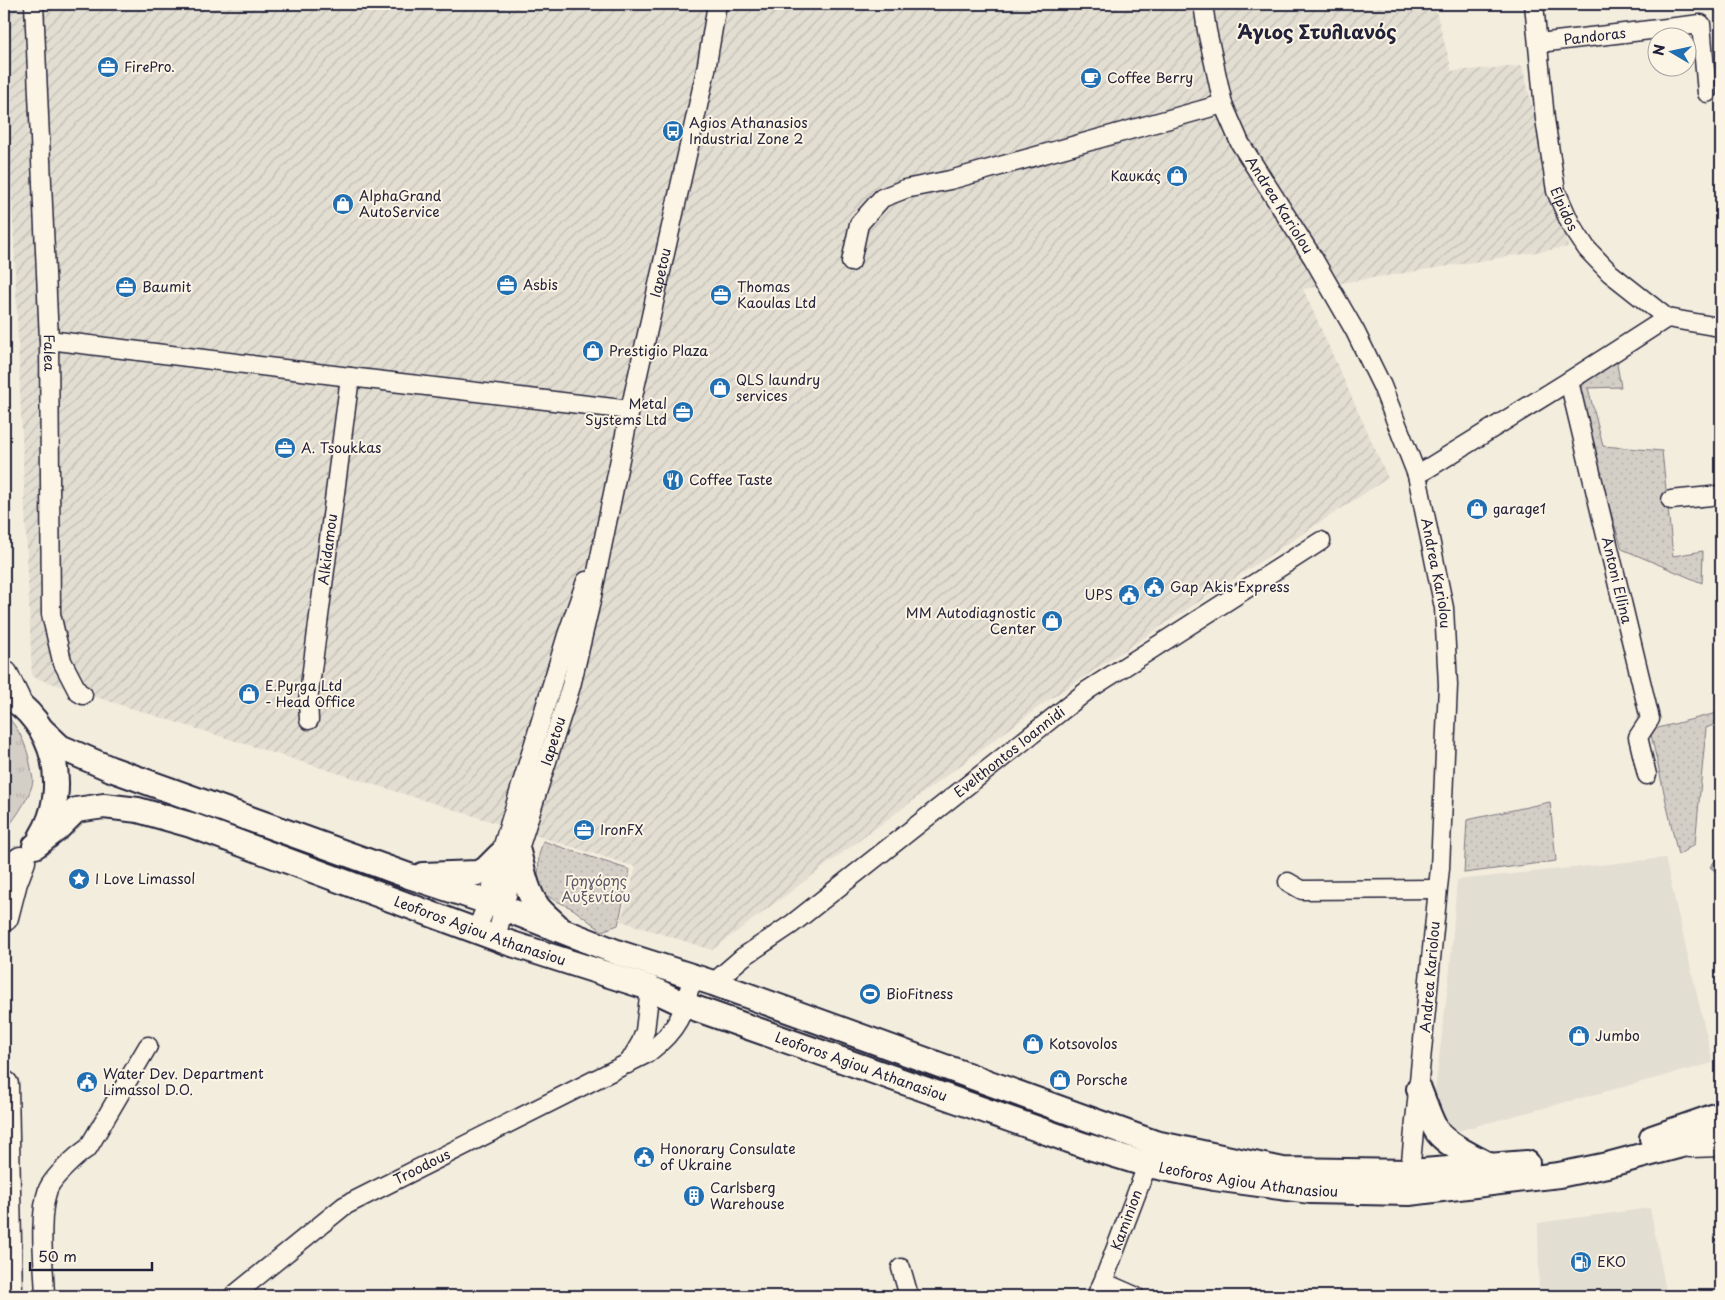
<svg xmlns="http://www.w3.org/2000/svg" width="1725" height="1300" viewBox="0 0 1725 1300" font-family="'Playpen Sans',sans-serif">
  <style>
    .built { fill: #e3ded2 }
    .industrial { fill: url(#industrial-furrows) }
    .grass { fill: url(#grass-tufts); stroke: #7b7880 }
    .park { fill: url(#park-dots); stroke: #7b7880 }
    .water { fill: url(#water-ripples); stroke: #75727b }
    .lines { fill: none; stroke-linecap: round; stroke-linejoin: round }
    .street-casing { stroke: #22223b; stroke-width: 21 }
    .secondary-casing { stroke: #22223b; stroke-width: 28 }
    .primary-casing { stroke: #22223b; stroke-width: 31 }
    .highway-casing { stroke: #22223b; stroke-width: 31 }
    .street { stroke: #fcf5e5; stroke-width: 18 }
    .secondary { stroke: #fcf5e5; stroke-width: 24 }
    .primary { stroke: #fcf5e5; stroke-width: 28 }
    .highway { stroke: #fcf5e5; stroke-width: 28 }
    .labels { text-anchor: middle; stroke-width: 4; stroke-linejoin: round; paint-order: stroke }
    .street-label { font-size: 14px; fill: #22223b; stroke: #fcf5e5 }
    .poi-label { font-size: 14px; fill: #22223b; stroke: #fcf5e5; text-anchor: start }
    .park-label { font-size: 14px; fill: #575665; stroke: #fcf5e5 }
    .district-label { font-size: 19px; font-weight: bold; fill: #22223b; stroke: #fcf5e5 }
  </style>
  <defs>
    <pattern id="industrial-furrows" width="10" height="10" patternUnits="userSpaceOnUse" patternTransform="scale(1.25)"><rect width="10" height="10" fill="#e3ded2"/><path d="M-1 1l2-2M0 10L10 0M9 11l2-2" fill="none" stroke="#c2beb5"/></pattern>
    <pattern id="grass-tufts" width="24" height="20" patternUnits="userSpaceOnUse" patternTransform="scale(1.25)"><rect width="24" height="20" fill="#d4cfc6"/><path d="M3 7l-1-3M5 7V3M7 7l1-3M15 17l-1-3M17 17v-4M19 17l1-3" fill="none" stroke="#b6b1ab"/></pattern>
    <pattern id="park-dots" width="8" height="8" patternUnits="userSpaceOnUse" patternTransform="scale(1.25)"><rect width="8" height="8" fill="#d4cfc6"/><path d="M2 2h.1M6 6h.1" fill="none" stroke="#b6b1ab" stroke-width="1.8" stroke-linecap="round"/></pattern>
    <pattern id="water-ripples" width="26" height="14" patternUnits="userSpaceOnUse" patternTransform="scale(1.25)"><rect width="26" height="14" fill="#aca7a6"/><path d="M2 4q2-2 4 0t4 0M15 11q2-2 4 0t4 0" fill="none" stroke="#8c8888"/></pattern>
  </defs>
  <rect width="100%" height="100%" fill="#f3edde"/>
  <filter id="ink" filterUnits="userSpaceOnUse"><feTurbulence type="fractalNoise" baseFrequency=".02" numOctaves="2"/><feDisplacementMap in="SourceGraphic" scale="10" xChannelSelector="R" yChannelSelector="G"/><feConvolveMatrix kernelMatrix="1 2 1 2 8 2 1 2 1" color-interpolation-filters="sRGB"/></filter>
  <g filter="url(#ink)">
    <path class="built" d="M1665,858L1713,1063L1453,1132L1444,1121L1434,1099L1450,969L1457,880Z
      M1650,1208L1667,1296H1539L1538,1223Z"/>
    <path class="industrial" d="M4,4H1434L1452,71L1522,66L1568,247L1303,289L1388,478L1047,701L712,950L621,921L636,867L32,677Z"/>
    <path class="grass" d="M4,713C20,729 27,746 31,768C31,772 33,777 33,780C32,794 14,821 4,831Z"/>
    <path class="park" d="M1620,355L1617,364L1621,387L1588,388L1603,446L1662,451L1673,556L1703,551L1702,583L1622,549L1575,395L1598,367Z
      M1721,712V722L1706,728L1695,844L1678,855L1650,730Z
      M1550,802L1556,861L1464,873L1467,820Z
      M543,841L630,870L618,925L602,931L573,909L545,895L538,879L539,855Z"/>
    <path class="water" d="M1721,853V876L1710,867Z"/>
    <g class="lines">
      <g class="street-casing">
        <g id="street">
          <path id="s1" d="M34,4L49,340L51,614L62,661L78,692L83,695"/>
          <path id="s2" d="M1203,4L1207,31L1223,104L1240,143L1313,258L1355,331L1382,386L1417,475L1444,608L1448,685L1440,868L1409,1182"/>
          <path id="s3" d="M1534,4L1545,119L1556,191L1571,225L1587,249L1610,273L1667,318L1713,326H1721"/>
          <path id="s4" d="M1539,43L1701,24L1707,93"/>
          <path d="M851,262L859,224L882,198L905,189L950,180L1223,104"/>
          <path d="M49,340L350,377L630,410"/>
          <path id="s5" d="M1569,381L1650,719L1638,737L1647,775"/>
          <path d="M1417,475L1569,381L1667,318"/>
          <path d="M1671,500L1721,495"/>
          <path id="s6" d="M309,720L308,701L350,377"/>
          <path d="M1288,882L1302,890L1437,889"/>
          <path d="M476,931L488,902L500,855L567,635L586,581"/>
          <path id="s7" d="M496,938L518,852L571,686L591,601L630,410L706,70L717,4"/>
          <path id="s8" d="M713,983L743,957L792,924L1088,690L1321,541"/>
          <path d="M628,1064L641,1042L645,1031L650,988"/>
          <path d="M901,1268L909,1296"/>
          <path d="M1103,1282L1135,1296"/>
          <path d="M45,1296C44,1265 38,1218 48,1189C53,1177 77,1155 88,1148L148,1046"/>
          <path id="s9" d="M233,1296L344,1206L648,1053C678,1030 684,1014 692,977"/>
          <path id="s10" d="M1096,1296L1103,1282L1151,1155"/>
        </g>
      </g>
      <g class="secondary-casing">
        <g id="secondary">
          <path d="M4,694C55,721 71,789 41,837"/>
          <path d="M43,731L60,747L111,769L409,876L488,902L619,953L713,983L1155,1143L1283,1170L1410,1172L1527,1163"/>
          <path id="s11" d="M35,846L57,829L76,810L104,806L138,810L191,825L509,943L650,988L686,1005L1083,1145L1148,1165L1214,1178L1310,1191L1409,1193L1559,1175L1607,1165L1708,1138"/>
          <path d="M518,852C523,870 526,890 537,906C542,913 551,920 557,926"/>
          <path d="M423,875L477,873L485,870L500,855"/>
          <path d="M1419,1089C1424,1101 1432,1127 1440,1135C1454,1149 1473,1156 1490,1166"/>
          <path d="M1652,1138L1721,1114"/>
        </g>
      </g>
      <g class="primary-casing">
        <path id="primary" d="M1690,1143L1721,1142"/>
      </g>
      <g class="highway-casing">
        <path id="highway" d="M4,675L16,700
          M4,917L13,882L21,861
          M4,1085L8,1296"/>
      </g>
      <use href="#street" class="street"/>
      <use href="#secondary" class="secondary"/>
      <use href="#primary" class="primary"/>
      <use href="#highway" class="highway"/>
    </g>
  </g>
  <defs>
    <g id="office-disc" transform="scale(1.125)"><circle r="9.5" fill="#1f6fb2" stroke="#fcf5e5"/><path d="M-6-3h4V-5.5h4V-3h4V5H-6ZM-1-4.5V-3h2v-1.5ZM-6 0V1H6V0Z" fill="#fff"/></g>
    <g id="cafe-disc" transform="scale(1.125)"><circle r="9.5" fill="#1f6fb2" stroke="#fcf5e5"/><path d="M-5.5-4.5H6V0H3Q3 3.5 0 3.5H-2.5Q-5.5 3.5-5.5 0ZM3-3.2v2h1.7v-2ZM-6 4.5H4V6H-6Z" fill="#fff"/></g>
    <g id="bus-disc" transform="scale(1.125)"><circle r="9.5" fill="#1f6fb2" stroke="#fcf5e5"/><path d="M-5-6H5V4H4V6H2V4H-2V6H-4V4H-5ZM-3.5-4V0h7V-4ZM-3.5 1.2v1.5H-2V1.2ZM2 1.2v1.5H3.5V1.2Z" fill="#fff"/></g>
    <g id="shop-disc" transform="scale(1.125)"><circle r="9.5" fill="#1f6fb2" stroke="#fcf5e5"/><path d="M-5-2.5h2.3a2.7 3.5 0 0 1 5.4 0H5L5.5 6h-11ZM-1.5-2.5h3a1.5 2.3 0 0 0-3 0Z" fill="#fff"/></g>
    <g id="restaurant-disc" transform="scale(1.125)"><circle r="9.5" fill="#1f6fb2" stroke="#fcf5e5"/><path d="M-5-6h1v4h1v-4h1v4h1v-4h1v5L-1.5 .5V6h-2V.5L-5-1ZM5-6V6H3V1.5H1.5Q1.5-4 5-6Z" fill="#fff"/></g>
    <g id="civic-disc" transform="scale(1.125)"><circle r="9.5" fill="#1f6fb2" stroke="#fcf5e5"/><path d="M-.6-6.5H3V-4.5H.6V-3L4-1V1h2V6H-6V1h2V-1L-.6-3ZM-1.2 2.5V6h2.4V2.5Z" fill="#fff"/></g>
    <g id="sight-disc" transform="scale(1.125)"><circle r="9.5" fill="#1f6fb2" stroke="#fcf5e5"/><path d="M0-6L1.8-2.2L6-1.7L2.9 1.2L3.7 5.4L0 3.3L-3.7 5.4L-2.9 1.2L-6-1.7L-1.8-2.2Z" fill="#fff"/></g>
    <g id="stadium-disc" transform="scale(1.125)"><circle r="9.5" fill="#1f6fb2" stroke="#fcf5e5"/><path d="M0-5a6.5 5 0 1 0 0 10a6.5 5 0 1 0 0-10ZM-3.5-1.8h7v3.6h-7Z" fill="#fff"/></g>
    <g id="building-disc" transform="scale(1.125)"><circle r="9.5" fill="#1f6fb2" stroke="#fcf5e5"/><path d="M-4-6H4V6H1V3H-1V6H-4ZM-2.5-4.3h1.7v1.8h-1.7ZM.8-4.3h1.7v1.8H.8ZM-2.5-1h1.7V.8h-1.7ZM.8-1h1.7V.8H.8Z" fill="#fff"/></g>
    <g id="fuel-disc" transform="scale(1.125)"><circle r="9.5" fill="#1f6fb2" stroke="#fcf5e5"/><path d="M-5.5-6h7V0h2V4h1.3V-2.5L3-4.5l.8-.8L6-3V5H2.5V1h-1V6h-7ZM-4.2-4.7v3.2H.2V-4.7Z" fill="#fff"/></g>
  </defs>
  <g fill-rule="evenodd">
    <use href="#office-disc" x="108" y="67"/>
    <use href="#cafe-disc" x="1091" y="78"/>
    <use href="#bus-disc" x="673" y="131"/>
    <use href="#shop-disc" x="1177" y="176"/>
    <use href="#shop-disc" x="343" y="204"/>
    <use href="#office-disc" x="507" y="285"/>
    <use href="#office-disc" x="126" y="287"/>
    <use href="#office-disc" x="721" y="295"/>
    <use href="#shop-disc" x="593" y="351"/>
    <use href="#shop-disc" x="720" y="388"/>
    <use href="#office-disc" x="683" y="412"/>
    <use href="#office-disc" x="285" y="448"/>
    <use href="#restaurant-disc" x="673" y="480"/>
    <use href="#shop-disc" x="1477" y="509"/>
    <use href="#civic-disc" x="1154" y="587"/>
    <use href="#civic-disc" x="1129" y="595"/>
    <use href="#shop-disc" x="1052" y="621"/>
    <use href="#shop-disc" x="249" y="694"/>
    <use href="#office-disc" x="584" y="830"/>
    <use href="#sight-disc" x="79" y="879"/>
    <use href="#stadium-disc" x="870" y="994"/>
    <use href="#shop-disc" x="1579" y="1036"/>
    <use href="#shop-disc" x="1033" y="1044"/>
    <use href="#shop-disc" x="1060" y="1080"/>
    <use href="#civic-disc" x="87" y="1082"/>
    <use href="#civic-disc" x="644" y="1157"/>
    <use href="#building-disc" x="694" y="1196"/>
    <use href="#fuel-disc" x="1581" y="1262"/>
  </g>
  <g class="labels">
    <g class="street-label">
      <text dy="5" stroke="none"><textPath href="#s4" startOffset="56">Pandoras</textPath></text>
      <text dy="5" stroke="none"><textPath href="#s2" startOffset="218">Andrea Kariolou</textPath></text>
      <text dy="5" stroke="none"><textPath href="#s3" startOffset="208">Elpidos</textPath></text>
      <text dy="5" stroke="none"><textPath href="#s7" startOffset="686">Iapetou</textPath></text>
      <text dy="5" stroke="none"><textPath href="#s1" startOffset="349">Falea</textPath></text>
      <text dy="5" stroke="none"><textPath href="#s6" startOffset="172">Alkidamou</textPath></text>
      <text dy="5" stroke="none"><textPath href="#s2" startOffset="622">Andrea Kariolou</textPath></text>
      <text dy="5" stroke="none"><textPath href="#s5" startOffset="205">Antoni Ellina</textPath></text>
      <text dy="5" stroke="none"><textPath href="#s7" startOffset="205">Iapetou</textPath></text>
      <text dy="5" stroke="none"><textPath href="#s8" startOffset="376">Evelthontos Ioannidi</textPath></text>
      <text dy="5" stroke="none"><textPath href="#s11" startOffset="480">Leoforos Agiou Athanasiou</textPath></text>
      <text transform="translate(1430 977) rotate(-85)" y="5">Andrea Kariolou</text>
      <text dy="5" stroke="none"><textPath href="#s11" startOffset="885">Leoforos Agiou Athanasiou</textPath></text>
      <text dy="5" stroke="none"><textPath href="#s9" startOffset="230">Troodous</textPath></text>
      <text dy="5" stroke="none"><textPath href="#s11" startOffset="1290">Leoforos Agiou Athanasiou</textPath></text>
      <text dy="5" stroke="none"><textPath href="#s10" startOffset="82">Kaminion</textPath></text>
    </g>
    <g class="poi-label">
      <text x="124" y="72">FirePro.</text>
      <text x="1107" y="83">Coffee Berry</text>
      <text x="689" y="128">Agios Athanasios<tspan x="689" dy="16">Industrial Zone 2</tspan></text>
      <text x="1161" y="181" text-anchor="end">Καυκάς</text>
      <text x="359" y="201">AlphaGrand<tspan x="359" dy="16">AutoService</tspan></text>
      <text x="523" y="290">Asbis</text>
      <text x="142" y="292">Baumit</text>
      <text x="737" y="292">Thomas<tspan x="737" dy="16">Kaoulas Ltd</tspan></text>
      <text x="609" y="356">Prestigio Plaza</text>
      <text x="736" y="385">QLS laundry<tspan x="736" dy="16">services</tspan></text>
      <text x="667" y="409" text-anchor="end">Metal<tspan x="667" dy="16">Systems Ltd</tspan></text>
      <text x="301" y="453">A. Tsoukkas</text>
      <text x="689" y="485">Coffee Taste</text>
      <text x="1493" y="514">garage1</text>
      <text x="1170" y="592">Gap Akis Express</text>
      <text x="1113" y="600" text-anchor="end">UPS</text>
      <text x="1036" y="618" text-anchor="end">MM Autodiagnostic<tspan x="1036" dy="16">Center</tspan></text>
      <text x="265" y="691">E.Pyrga Ltd<tspan x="265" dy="16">- Head Office</tspan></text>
      <text x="600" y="835">IronFX</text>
      <text x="95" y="884">I Love Limassol</text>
      <text x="886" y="999">BioFitness</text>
      <text x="1595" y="1041">Jumbo</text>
      <text x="1049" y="1049">Kotsovolos</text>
      <text x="103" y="1079">Water Dev. Department<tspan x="103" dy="16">Limassol D.O.</tspan></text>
      <text x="1076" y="1085">Porsche</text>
      <text x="660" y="1154">Honorary Consulate<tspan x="660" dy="16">of Ukraine</tspan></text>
      <text x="710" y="1193">Carlsberg<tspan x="710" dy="16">Warehouse</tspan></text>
      <text x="1597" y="1267">EKO</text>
    </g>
    <g class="park-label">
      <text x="596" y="886">Γρηγόρης<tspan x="596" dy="16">Αυξεντίου</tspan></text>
    </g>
    <g class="district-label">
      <text x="1317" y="39">Άγιος Στυλιανός</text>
    </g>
  </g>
  <rect width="1725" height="1300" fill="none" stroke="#fcf5e5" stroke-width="20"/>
  <rect x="10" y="10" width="1705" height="1280" fill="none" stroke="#22223b" stroke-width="2" filter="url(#ink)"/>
  <g transform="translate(1672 52) rotate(279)"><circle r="24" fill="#fcf5e5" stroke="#a5a1a1"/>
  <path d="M0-4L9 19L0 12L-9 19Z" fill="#1f6fb2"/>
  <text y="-8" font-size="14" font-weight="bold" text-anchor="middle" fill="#22223b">N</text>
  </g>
  <path d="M30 1262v8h122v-8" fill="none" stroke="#22223b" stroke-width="2.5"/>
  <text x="38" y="1262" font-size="15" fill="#22223b" stroke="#fcf5e5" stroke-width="4" paint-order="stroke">50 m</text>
</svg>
